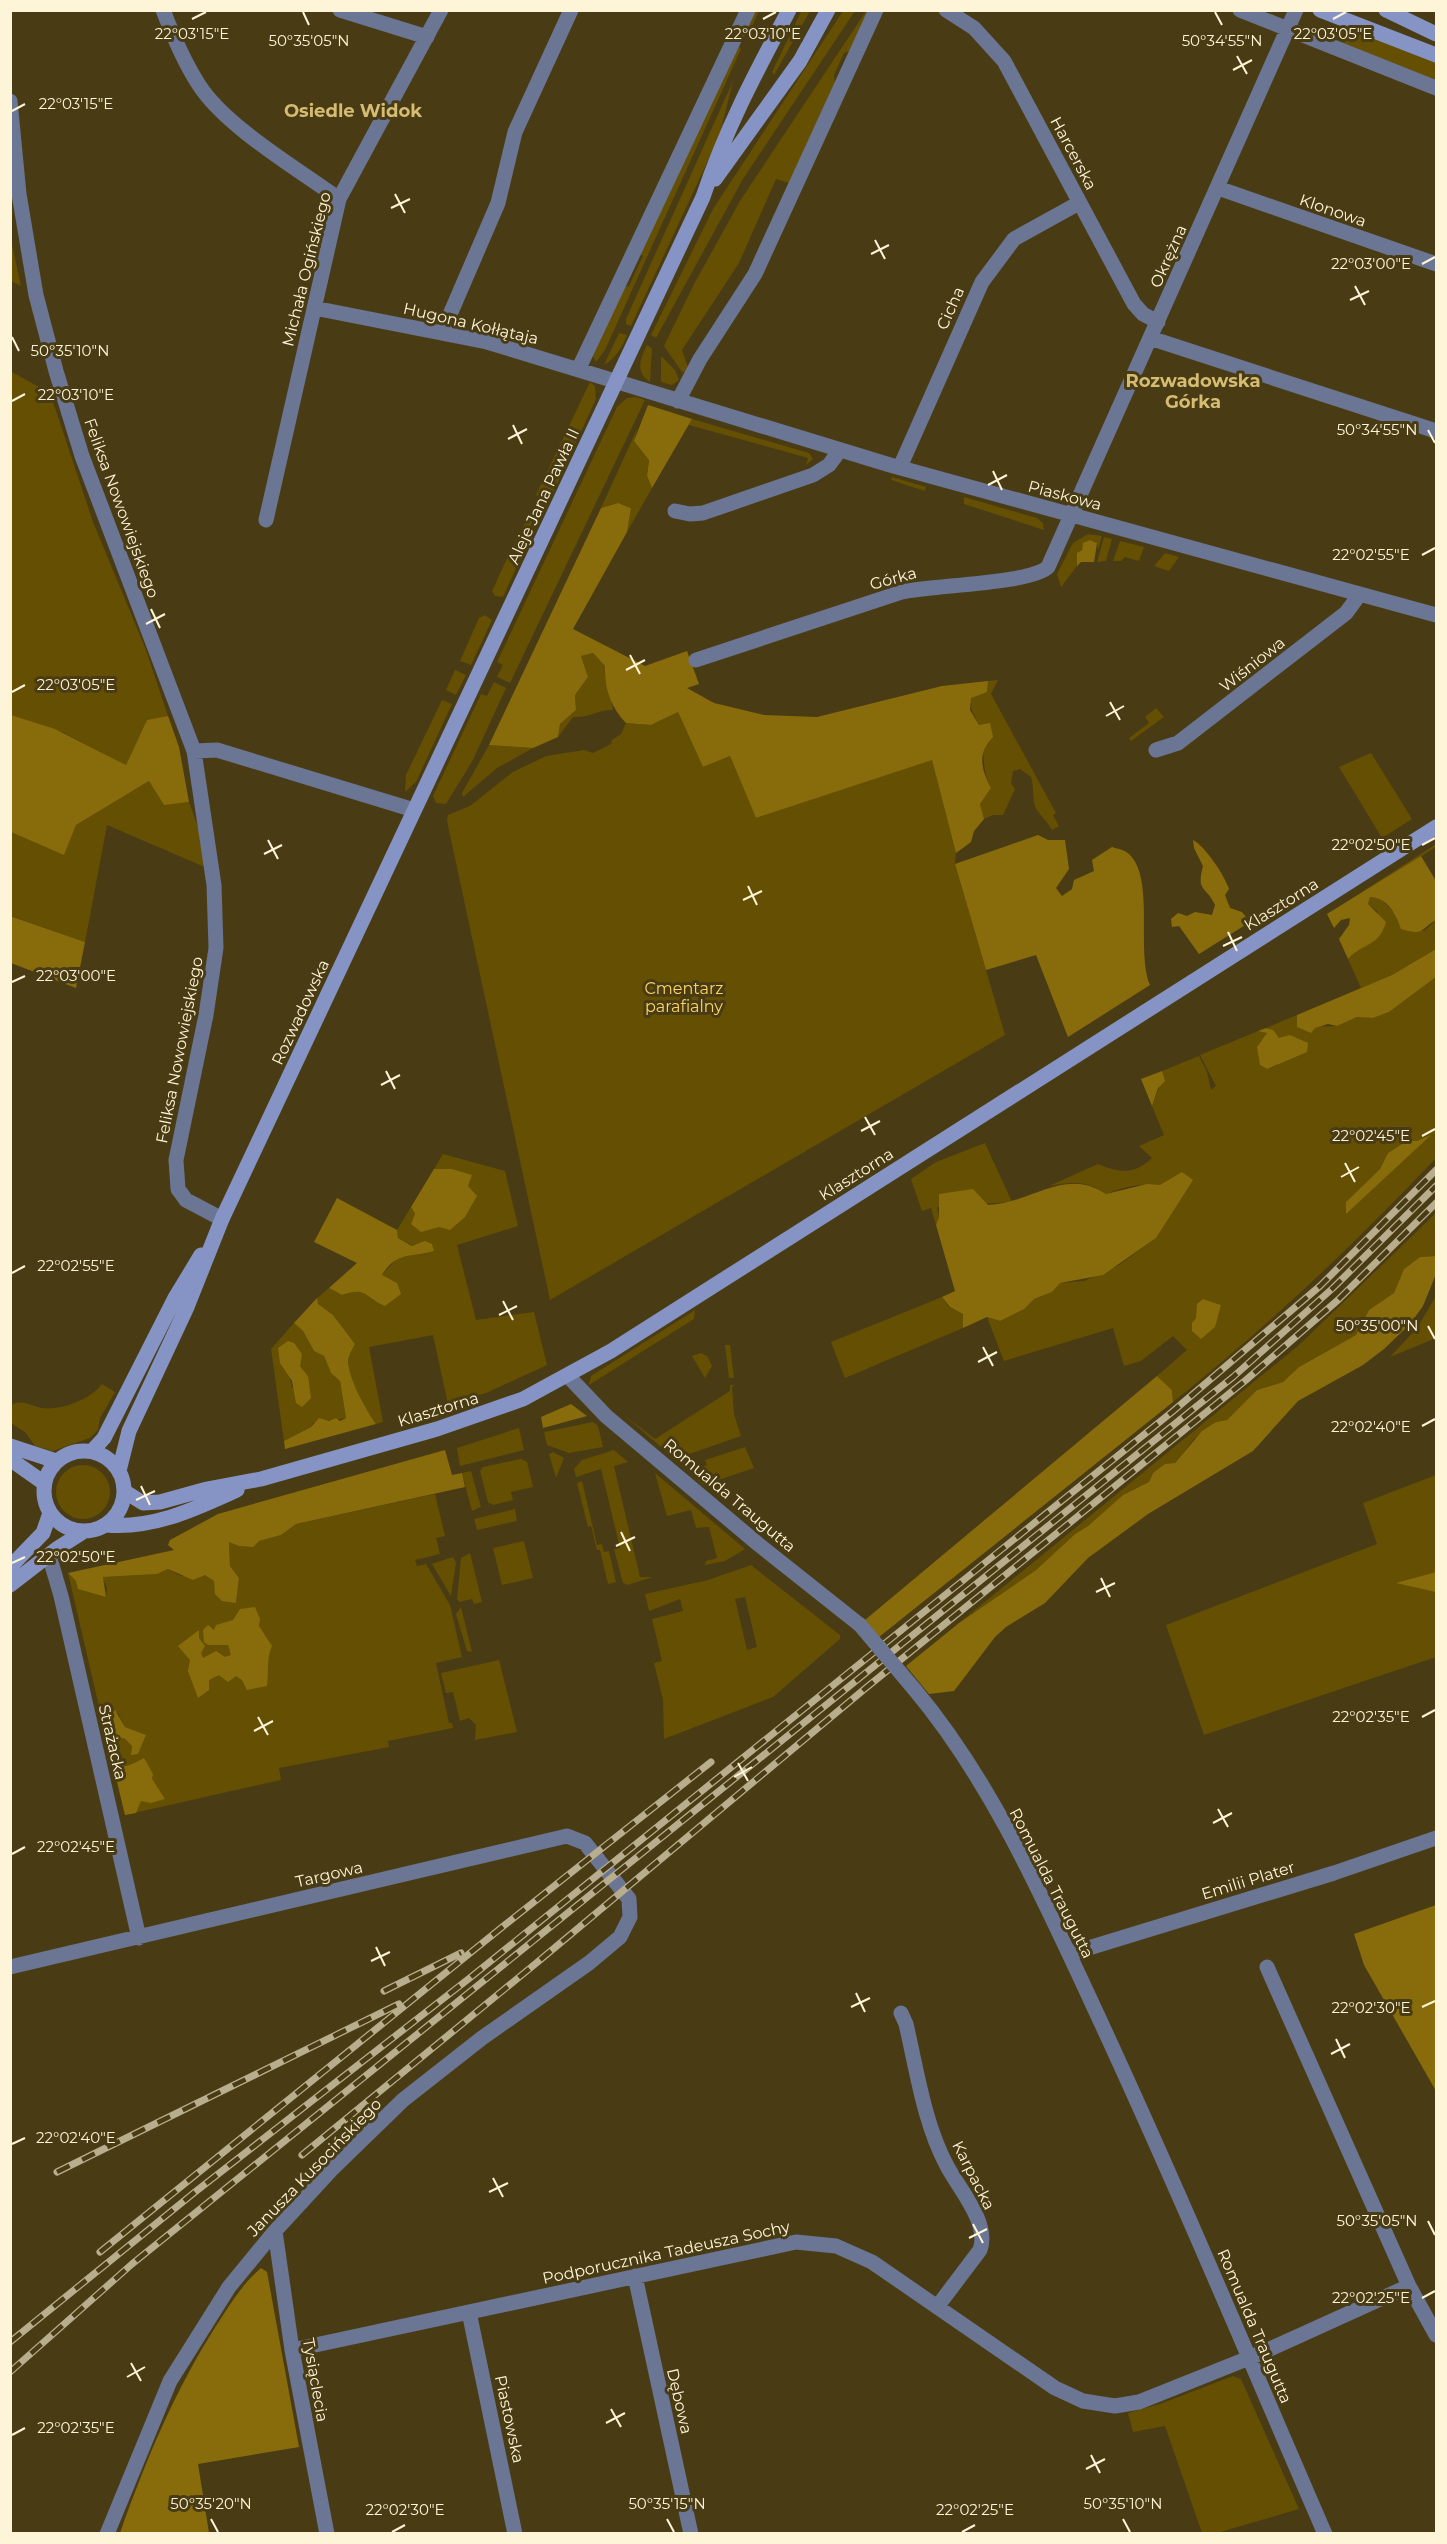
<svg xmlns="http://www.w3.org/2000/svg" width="1447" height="2544" viewBox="0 0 1447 2544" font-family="Montserrat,sans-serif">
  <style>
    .green { fill: #644f02; fill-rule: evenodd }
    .forest { fill: #886c0c }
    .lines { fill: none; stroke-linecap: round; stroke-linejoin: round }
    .street { stroke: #6b7594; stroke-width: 15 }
    .secondary { stroke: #8594c4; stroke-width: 15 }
    .rail-casing { stroke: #b8ad8c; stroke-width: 7 }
    .rail { stroke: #493c14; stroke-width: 4.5; stroke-dasharray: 14; stroke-linecap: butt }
    .street-bridge { stroke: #6b7594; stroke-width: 15 }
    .ticks { fill: none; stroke: #fef4d7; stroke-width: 2 }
    .labels { text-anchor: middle; stroke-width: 6; stroke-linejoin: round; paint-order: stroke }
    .street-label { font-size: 16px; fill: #fef4d7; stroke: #493c14 }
    .park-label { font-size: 16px; fill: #fbd564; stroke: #493c14 }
    .neighbourhood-label { font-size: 18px; font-weight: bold; fill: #d6bc72; stroke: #493c14 }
    .ticks-label { font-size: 15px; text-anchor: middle; fill: #fef4d7; stroke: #493c14; stroke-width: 6; stroke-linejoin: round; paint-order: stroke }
  </style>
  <rect width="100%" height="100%" fill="#493c14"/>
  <path class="green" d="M802,10L810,11L774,75L772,72Z
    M754,11H759L749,33L745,32L739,47L741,49L605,350L596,362L593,356L622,288L629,286L643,256L639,253Z
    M843,11H855L743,179L656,338L651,335L713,209Z
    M866,11H870L850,51L844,53L834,75L835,83L789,183L776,179L739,263L682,350L688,368L685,373L682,372L664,346L694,284L740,201Z
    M1344,25L1436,61V83L1338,42Z
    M733,81L719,137L631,326L626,324V319Z
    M11,240L21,286L11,281Z
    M619,333L627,335C622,348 616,358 604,365Z
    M647,345L652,348L650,382C635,372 640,359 647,345Z
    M661,356L675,370L679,380L672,385L661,382Z
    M10,371L50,393L93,522L146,650L168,716L147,721L126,765L62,732L11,716Z
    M590,382L595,386L596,399L550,499L546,500L536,495Z
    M636,397L645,400L510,683L497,677L503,665L497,662L617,407L627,398Z
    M692,419L809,453L813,459L806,465L808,458L689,425Z
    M638,427L634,441L649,459L647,476L652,488L627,532L631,508L618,503L601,508Z
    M892,477L926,487L925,491L891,480Z
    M964,497L1037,518L1043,523L1044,530L964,504Z
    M532,509L539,511L541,516L526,548L521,550L514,545Z
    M1088,534L1102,536L1098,550L1097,543L1090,540L1083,544L1077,566L1061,587L1057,574L1073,543Z
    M1104,537L1112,539L1106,561L1097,562Z
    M1120,541L1144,547L1139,561L1125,557L1121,561H1113Z
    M1165,553L1179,557L1169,571L1154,566Z
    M509,554L519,559V562L503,597L495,596L492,591Z
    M485,615L492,620L471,665L460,661L479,618Z
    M593,653L605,666C604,689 611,691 613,710C599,709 590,718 573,717L558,737L560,724L576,710L575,695L588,677L581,656Z
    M455,670L466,675L456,695L446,690Z
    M998,680L991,694L1056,813L1053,815L1059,826L1052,830C1047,821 1037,812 1035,806C1032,798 1034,786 1031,777L1020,769L1013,771L1011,783L1015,789L1003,815H993L984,819L980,804L991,788C980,767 986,749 980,728C976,714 969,714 971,697L987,692L988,681Z
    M494,682L506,688L473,760L446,804L436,803L433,796L481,694L487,696Z
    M442,700L452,704L416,782L405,792L406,775Z
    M1156,708L1164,717L1131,741L1129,738L1149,723L1145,717Z
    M678,712L703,767L730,756L756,818L932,759L956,853L955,864L1005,1035L550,1300L447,821L448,815L470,806L513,772L546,756L584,750L593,753L611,744L612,740L621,734L626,723L651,725Z
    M489,745L533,748L497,768L463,797L462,793Z
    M1371,753L1412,819L1382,838L1339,767Z
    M149,781L164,804L189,802L214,871L107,825L85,942L11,916V832L64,854L76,825Z
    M1436,844V847L1320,919Z
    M1370,897H1379L1395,913L1424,931L1436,920V949L1392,975L1361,988L1348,959L1358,949L1366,945L1378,912L1368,904Z
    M1436,977V1158C1354,1245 1267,1327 1173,1402L1172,1390L1157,1376L1187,1350L1173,1336L1141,1361L1124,1366L1113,1328L1004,1361L987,1317L1000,1321L1024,1308L1034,1299L1052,1292L1059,1283L1084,1281L1119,1265L1156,1238L1181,1196C1151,1180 1137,1183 1106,1194C1087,1180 1071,1182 1049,1186L1098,1164C1120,1173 1134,1175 1152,1158L1139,1146L1164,1135L1152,1106L1163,1077L1162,1071L1199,1056L1207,1072L1211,1090L1216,1086L1200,1055L1258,1031L1267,1032L1265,1038L1260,1042V1065L1267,1069L1278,1065C1279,1050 1283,1034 1266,1028L1297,1015V1027L1337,1026L1357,1017L1373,1018L1389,1012ZM1429,1136L1346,1213V1202L1380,1169L1388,1153L1408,1140L1417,1141ZM1203,1299L1221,1305L1218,1315L1192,1323L1196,1319Z
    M985,1143L1012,1202L937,1207L939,1217L936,1225L931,1208L922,1211L911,1179L936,1162Z
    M443,1154L505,1171L518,1226L457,1245L476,1320L534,1312L547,1365L486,1393L448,1404L433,1335L369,1347L383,1422L376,1424C365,1408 350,1381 348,1362C348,1356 352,1349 355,1344L333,1315L317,1304V1298L329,1288L342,1295C358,1289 362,1289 374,1301L382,1275L398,1257L428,1253L398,1238L397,1230L411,1207L415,1214L468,1186L471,1176L452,1169H434Z
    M1436,1213V1256L1420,1257L1404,1269L1394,1293L1369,1310L1356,1335L1299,1367L1283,1382L1257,1390L1227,1420L1216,1422L1194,1439L1175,1463L1153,1473L1149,1482L1123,1495L1088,1526L1075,1534L1036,1570L959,1623L1299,1345Z
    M1436,1296V1338L1390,1357L1417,1328Z
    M942,1297L949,1307L964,1314L963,1328L845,1378L831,1342Z
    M695,1310L694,1319L589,1385L591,1376Z
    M294,1323L303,1331L314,1351L324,1356L331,1373L340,1381L346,1418L313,1423L311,1427L284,1441L271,1349ZM280,1354L300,1366L308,1376L292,1388C292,1376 281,1368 280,1354Z
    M725,1345H730L734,1378H729Z
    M701,1353L707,1356L712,1366L705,1378L692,1356Z
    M102,1384L115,1392L100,1418L98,1430L90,1438L53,1451L35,1446L26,1433L11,1423V1405C24,1399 30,1406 42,1408C61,1411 91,1399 102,1384Z
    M730,1385H735L732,1387L734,1414L741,1436L675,1459L624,1415L655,1439L730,1391Z
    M593,1422L598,1426L603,1447L569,1453L547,1445L544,1432Z
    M519,1428L524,1450L460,1466L457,1448Z
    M745,1447L754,1468L703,1485L694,1476L698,1469L707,1465L705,1460Z
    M614,1450L628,1462L614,1466L640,1577H653L627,1585L623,1583L614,1549L620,1548L601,1469L576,1477L574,1469L582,1460Z
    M553,1452L564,1458L556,1478L549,1454Z
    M521,1459L527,1462L533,1487L511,1492L513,1500L493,1505L488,1502L480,1471L483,1467Z
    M56 1492a27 27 0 1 1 54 0a27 27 0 1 1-54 0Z
    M471,1471L481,1507L472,1511L462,1473Z
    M655,1473L745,1549L725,1561L705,1565L706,1561L717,1558L709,1527L696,1528L691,1510L667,1516Z
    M1436,1475V1657L1204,1735L1166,1625L1377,1544L1363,1503Z
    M582,1481L597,1545L602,1544L604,1552L609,1551L616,1582L608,1584L600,1550H597L591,1526L588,1527L577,1483Z
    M435,1494L445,1536L436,1538L440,1554L415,1560L417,1566L426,1564L450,1605L462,1657L436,1663L449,1723H452L453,1728L388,1741L389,1747L279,1768L281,1780L125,1815L107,1739L124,1738L132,1746L131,1754H138L146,1735L125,1727L118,1713L101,1715L68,1573L76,1581L106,1597L107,1588L102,1577L157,1574L168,1569L181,1576L205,1575L214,1581L216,1594L236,1603L239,1578L230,1566L229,1541L239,1546L281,1535L296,1524Z
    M515,1509L517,1521L477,1530L474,1519Z
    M524,1541L533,1578L502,1585L493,1548Z
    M470,1553L482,1602L474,1604L472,1599L459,1602L457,1599L461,1558Z
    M453,1557L456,1563L451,1596L432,1564Z
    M751,1565L840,1635V1639L773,1697L664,1739L663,1700L654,1663L662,1661L652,1619L683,1611L680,1599L649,1611L645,1594L708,1580ZM745,1597L757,1647L747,1650L735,1599Z
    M461,1607L472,1652L467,1651L456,1614Z
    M499,1660L517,1732L475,1740L476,1725L469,1718L460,1721L453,1692L446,1693L441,1673Z
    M1233,2376L1241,2379L1299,2509L1217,2533H1202L1165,2426L1133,2432L1128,2413L1160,2404Z"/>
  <path class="forest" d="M648,405L692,419L652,488L647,476L649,460L634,441Z
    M618,503L631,508L627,532L573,629L645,666L687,651L699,684L687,688L714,703L764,715L817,717L942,686L988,681L987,692L971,698L970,710L979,725L990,723L993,737C977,753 981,769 991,788L980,804L984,819L974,831L971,842L956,853L932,760L756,818L730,756L703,767L678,712L651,725L626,723C611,708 604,688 605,666L593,653L581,656L588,677L575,695L576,710L560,724L558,737L533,748L489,745L601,508Z
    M1090,540L1097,543L1094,562H1081L1077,566V553L1082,550L1083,543Z
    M11,715L55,729L126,765L147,720L168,716L179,747L189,802L164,805L149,781L76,825L64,855L11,832Z
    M1038,835L1048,840H1065L1069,869L1056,888L1062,896L1072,889L1074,880L1094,871L1092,860L1112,847C1118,849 1125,850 1129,854C1155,878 1136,951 1150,985L1068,1037L1036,955L986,970L955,864Z
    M1193,840C1205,846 1225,876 1229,889L1225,895L1230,908L1242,912L1250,922L1199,954L1179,926L1172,927L1171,919L1178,913L1187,916L1195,912L1212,915L1215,905C1206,885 1196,893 1203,866L1194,848Z
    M1421,856L1436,881V920C1419,930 1424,936 1401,929C1396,914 1388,898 1370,897L1368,904L1386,922C1379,947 1364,942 1348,959L1339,939L1349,925L1350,918L1341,920L1334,928L1327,914Z
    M10,916L85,942L76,988L11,963Z
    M1436,949V977L1389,1012L1373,1018L1357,1017L1337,1026L1328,1024L1315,1028L1311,1033L1297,1027V1015L1392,975Z
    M1266,1028L1273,1030L1279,1038L1290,1035L1308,1043L1307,1052L1267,1069L1260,1065L1257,1047L1267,1033L1258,1031Z
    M1162,1071L1165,1081L1158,1088L1152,1106L1141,1079Z
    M1431,1135L1346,1214V1202L1380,1169L1388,1153L1408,1140L1417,1141Z
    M434,1169H452L472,1175L468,1186L477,1196L465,1217L450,1230L439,1227L421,1232L411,1224L415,1214L411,1207Z
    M1182,1172L1193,1180L1156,1238L1103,1275L1060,1283L1052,1292L1034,1299L1024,1309L1000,1321L987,1317L963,1328V1314L950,1307L942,1297L955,1291L936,1225L939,1217V1194L973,1189L988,1205C1030,1204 1065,1166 1106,1194L1147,1184L1160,1185Z
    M337,1198L397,1230L398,1238L412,1246L425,1241L432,1244L434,1251C410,1258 397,1251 382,1275L397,1283L401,1294L385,1306C364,1297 367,1286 342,1295L329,1288L357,1263L314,1242Z
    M1436,1256V1274L1423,1306L1410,1324L1384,1349L1363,1365L1298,1401L1253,1451L1148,1514L1088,1558L1045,1603L1006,1627L995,1637L954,1691L929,1694L906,1666L959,1623L1036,1570L1075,1534L1088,1526L1123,1495L1149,1482L1153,1473L1165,1464L1175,1463L1202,1431L1216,1422L1227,1420L1257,1390L1283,1382L1299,1367L1356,1335L1369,1310L1394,1293L1404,1269L1420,1257Z
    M317,1298L318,1304L333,1315L355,1344C352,1350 348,1356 348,1362C350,1381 365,1408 376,1424L285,1449L284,1441L311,1427L319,1418L329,1421L336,1418L340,1421L346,1418L340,1381L331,1373L324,1356L314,1351L303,1331L294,1323Z
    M1203,1299L1221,1305L1215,1327L1201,1339L1192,1331V1323L1196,1318L1197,1304Z
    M288,1341L294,1343L302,1354L300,1366L308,1376L311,1398L302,1407L296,1403L292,1381L280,1363L278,1348Z
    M1157,1376L1172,1390L1173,1402L879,1637L865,1620Z
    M571,1404L587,1416L543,1428L541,1417Z
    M445,1450L452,1475L462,1473L465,1487L296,1524L281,1535L259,1541L253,1547L239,1546L229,1542L230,1566L239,1578L236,1603L222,1601L215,1594L214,1581L205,1575L193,1580L168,1569L157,1574L103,1577L106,1597L78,1589L76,1581L68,1573L174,1550L168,1545L170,1540L218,1514Z
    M1436,1572V1592L1396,1583Z
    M255,1607L260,1619L259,1626L272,1646C266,1659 269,1672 267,1686L247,1690L242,1680L236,1676L228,1682L219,1675L209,1680V1690L198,1698L188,1671L190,1660L178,1646L199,1630V1638L205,1646L201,1653L203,1658L216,1651L225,1657L231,1655L228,1645H208L204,1642L203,1630L208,1625L214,1630L216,1625L233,1620L240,1609Z
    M115,1710L125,1727L146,1735L138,1754L131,1755L132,1746L124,1738L107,1739L101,1715L106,1717Z
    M144,1758L153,1774L152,1779L165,1799L151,1803L141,1801L136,1813L125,1815L113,1765C124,1770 134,1763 144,1758Z
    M1436,1905V2091L1364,1965L1354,1934Z
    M261,2268L267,2272L299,2447L198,2464L209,2533H120C146,2460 174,2392 216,2326C229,2306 242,2284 261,2268Z"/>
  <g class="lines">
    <path class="street" d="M163,10C173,36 184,62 199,85C226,127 298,169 339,199
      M340,10L427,37
      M946,10L974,28L1004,61L1134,304L1143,314L1158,322
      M1240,10L1436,88
      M10,101L19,194L36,295L56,371L82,456L194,751L214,885L216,948L206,1015L176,1160L178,1189L186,1200L222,1219
      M1218,188L1436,264
      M314,308L487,342L890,465L1436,615
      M442,333L498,203L515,132L571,10
      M1150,338L1436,431
      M579,368L748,10
      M678,401L700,359L755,274L876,10
      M900,467L982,282L1014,239L1079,203
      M675,511L690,514L703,513L813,475L829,465L840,450
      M266,520L339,199L441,10
      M696,660L902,592C934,585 1029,584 1048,567L1296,10
      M1156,750L1178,743L1346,613L1360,594
      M194,751L217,750L414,810
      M568,1376L606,1416L758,1544L860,1625
      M49,1555L61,1596L139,1938
      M915,1690C991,1781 1041,1894 1091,2001C1173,2177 1248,2356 1325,2534
      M1069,1954L1334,1873L1436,1838
      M10,1967L567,1836L585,1843L629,1899L630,1917L620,1937L589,1963L482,2038L403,2100L333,2168L275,2231L229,2287L170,2381L107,2534
      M1267,1967L1409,2286L1436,2335
      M901,2013L906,2024C917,2071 924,2123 947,2166C959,2189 990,2223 980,2250L937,2307
      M275,2231L292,2350L327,2534
      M635,2276L691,2534
      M469,2312L515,2534
      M292,2350L796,2242L836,2246L872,2262L1055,2388L1083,2401L1115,2406L1139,2402L1259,2354L1409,2286"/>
    <path class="secondary" d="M1320,10L1436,55
      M1386,10L1436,34
      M715,179L800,61L828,10
      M10,1446L56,1461
      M44 1491a40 40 0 1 1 80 0a40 40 0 1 1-80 0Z
      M92,1451L104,1438L175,1298L201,1255
      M10,1459L44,1483
      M119,1471L129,1431L187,1307L222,1219L703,197C726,128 755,74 789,10
      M124,1491L143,1503L160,1502L207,1489L261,1479L437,1429L523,1399L611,1351L1436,827
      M106,1525C154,1529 195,1509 237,1490
      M10,1567L43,1533L50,1513
      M10,1585L58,1548L83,1532"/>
    <g class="rail-casing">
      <path id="rail" d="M384,1991L461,1953
        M302,2155L540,1960L867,1687L1246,1380L1338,1300L1436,1203
        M57,2172L399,2004
        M100,2252L506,1924L711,1762
        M10,2342L195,2192L471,1977L1172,1412L1320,1286L1436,1170
        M10,2372L132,2264L1233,1377L1333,1288L1436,1186"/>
    </g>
    <use href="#rail" class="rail"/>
    <path class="street-bridge" d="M860,1625L915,1690"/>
  </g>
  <path class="ticks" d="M303,12L309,25M1215,12L1222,25M192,19L206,12M763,19L776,12M1333,19L1346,12M1237,56L1247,74M1233,70L1252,60M12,111L25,104M395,194L405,213M391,208L410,199M875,240L885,259M871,254L889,245M1422,264L1435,257M1355,286L1365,305M1350,300L1369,291M12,337L19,351M12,401L25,394M513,425L522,444M1428,430L1435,443M508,439L527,429M993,471L1002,490M988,485L1007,475M1422,555L1435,548M151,609L160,628M146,624L165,614M630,655L640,674M626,670L645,660M12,692L25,685M1110,702L1120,720M1106,716L1124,706M268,840L278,859M1422,845L1435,838M264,854L282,845M748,886L757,905M743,900L762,891M1228,932L1237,951M1223,946L1242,937M12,982L25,976M386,1071L395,1089M381,1085L400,1075M865,1117L875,1135M861,1131L880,1121M1422,1136L1435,1129M1345,1163L1355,1182M1341,1177L1359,1167M12,1273L25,1266M503,1301L513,1320M499,1315L517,1306M1428,1326L1435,1339M983,1347L993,1366M978,1362L997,1352M1422,1426L1435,1419M141,1486L150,1505M136,1500L155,1491M621,1532L630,1551M616,1546L635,1537M12,1563L25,1557M1101,1578L1110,1597M1096,1592L1115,1583M258,1717L268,1735M1422,1717L1435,1710M254,1731L273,1721M738,1763L748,1781M734,1777L752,1767M1218,1809L1228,1827M1213,1823L1232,1813M12,1854L25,1847M376,1947L385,1966M371,1961L390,1952M856,1993L865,2012M851,2007L870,1998M1422,2007L1435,2001M1336,2039L1345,2058M1331,2054L1350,2044M12,2144L25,2138M493,2178L503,2197M489,2192L508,2183M1428,2221L1435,2235M973,2224L983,2243M969,2238L987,2229M1422,2298L1435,2291M131,2363L141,2381M127,2377L145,2367M611,2409L621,2427M606,2423L625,2413M12,2435L25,2428M1091,2455L1100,2473M1086,2469L1105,2459M211,2519L218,2532M667,2519L674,2532M1123,2519L1130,2532M392,2532L405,2525M962,2532L975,2525"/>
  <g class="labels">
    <g class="street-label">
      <text transform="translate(1074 153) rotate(62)" y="6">Harcerska</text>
      <text transform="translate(1333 210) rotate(19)" y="6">Klonowa</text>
      <text transform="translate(1168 256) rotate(-66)" y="6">Okrężna</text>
      <text transform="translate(306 269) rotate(-76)" y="6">Michała Ogińskiego</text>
      <text transform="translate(950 308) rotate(-66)" y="6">Cicha</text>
      <text transform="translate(471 323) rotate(13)" y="6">Hugona Kołłątaja</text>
      <text transform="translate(1065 495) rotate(15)" y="6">Piaskowa</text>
      <text transform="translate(543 496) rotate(-65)" y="6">Aleje Jana Pawła II</text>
      <text transform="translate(122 508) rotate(70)" y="6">Feliksa Nowowiejskiego</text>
      <text transform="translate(893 578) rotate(-15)" y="6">Górka</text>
      <text transform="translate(1252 664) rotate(-38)" y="6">Wiśniowa</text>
      <text transform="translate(1281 904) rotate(-32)" y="6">Klasztorna</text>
      <text transform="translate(300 1012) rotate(-65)" y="6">Rozwadowska</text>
      <text transform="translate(179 1050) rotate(-79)" y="6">Feliksa Nowowiejskiego</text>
      <text transform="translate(856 1174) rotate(-32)" y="6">Klasztorna</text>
      <text transform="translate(438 1409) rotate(-17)" y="6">Klasztorna</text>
      <text transform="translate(730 1495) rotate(40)" y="6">Romualda Traugutta</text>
      <text transform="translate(113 1742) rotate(77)" y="6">Strażacka</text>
      <text transform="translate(329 1874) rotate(-13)" y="6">Targowa</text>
      <text transform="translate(1248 1880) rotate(-17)" y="6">Emilii Plater</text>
      <text transform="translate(1052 1883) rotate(63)" y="6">Romualda Traugutta</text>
      <text transform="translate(314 2167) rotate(-46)" y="6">Janusza Kusocińskiego</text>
      <text transform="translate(974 2175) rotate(63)" y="6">Karpacka</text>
      <text transform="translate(666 2252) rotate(-12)" y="6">Podporucznika Tadeusza Sochy</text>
      <text transform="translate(1255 2326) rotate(67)" y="6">Romualda Traugutta</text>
      <text transform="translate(316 2380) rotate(80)" y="6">Tysiąclecia</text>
      <text transform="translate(680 2401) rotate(77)" y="6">Dębowa</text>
      <text transform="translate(510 2419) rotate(78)" y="6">Piastowska</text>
    </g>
    <g class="park-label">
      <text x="684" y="994">Cmentarz<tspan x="684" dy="18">parafialny</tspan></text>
    </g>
    <g class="neighbourhood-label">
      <text x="353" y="117">Osiedle Widok</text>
      <text x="1193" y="387">Rozwadowska<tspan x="1193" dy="21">Górka</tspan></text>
    </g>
  </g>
  <g class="ticks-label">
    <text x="192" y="39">22°03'15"E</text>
    <text x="763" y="39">22°03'10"E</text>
    <text x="1333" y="39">22°03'05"E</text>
    <text x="309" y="46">50°35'05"N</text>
    <text x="1222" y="46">50°34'55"N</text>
    <text x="76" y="109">22°03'15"E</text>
    <text x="1371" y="269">22°03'00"E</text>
    <text x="70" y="356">50°35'10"N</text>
    <text x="76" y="400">22°03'10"E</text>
    <text x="1377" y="435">50°34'55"N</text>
    <text x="1371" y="560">22°02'55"E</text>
    <text x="76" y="690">22°03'05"E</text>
    <text x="1371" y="850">22°02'50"E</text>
    <text x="76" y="981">22°03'00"E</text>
    <text x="1371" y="1141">22°02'45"E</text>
    <text x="76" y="1271">22°02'55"E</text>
    <text x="1377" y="1331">50°35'00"N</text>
    <text x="1371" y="1432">22°02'40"E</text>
    <text x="76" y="1562">22°02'50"E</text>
    <text x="1371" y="1722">22°02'35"E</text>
    <text x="76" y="1852">22°02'45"E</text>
    <text x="1371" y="2013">22°02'30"E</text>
    <text x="76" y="2143">22°02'40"E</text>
    <text x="1377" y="2226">50°35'05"N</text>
    <text x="1371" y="2303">22°02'25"E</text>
    <text x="76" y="2433">22°02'35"E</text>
    <text x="211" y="2509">50°35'20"N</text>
    <text x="667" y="2509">50°35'15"N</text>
    <text x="1123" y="2509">50°35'10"N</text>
    <text x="405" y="2515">22°02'30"E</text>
    <text x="975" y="2515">22°02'25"E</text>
  </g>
  <rect width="1447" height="2544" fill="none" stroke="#fef4d7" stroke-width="24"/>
</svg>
